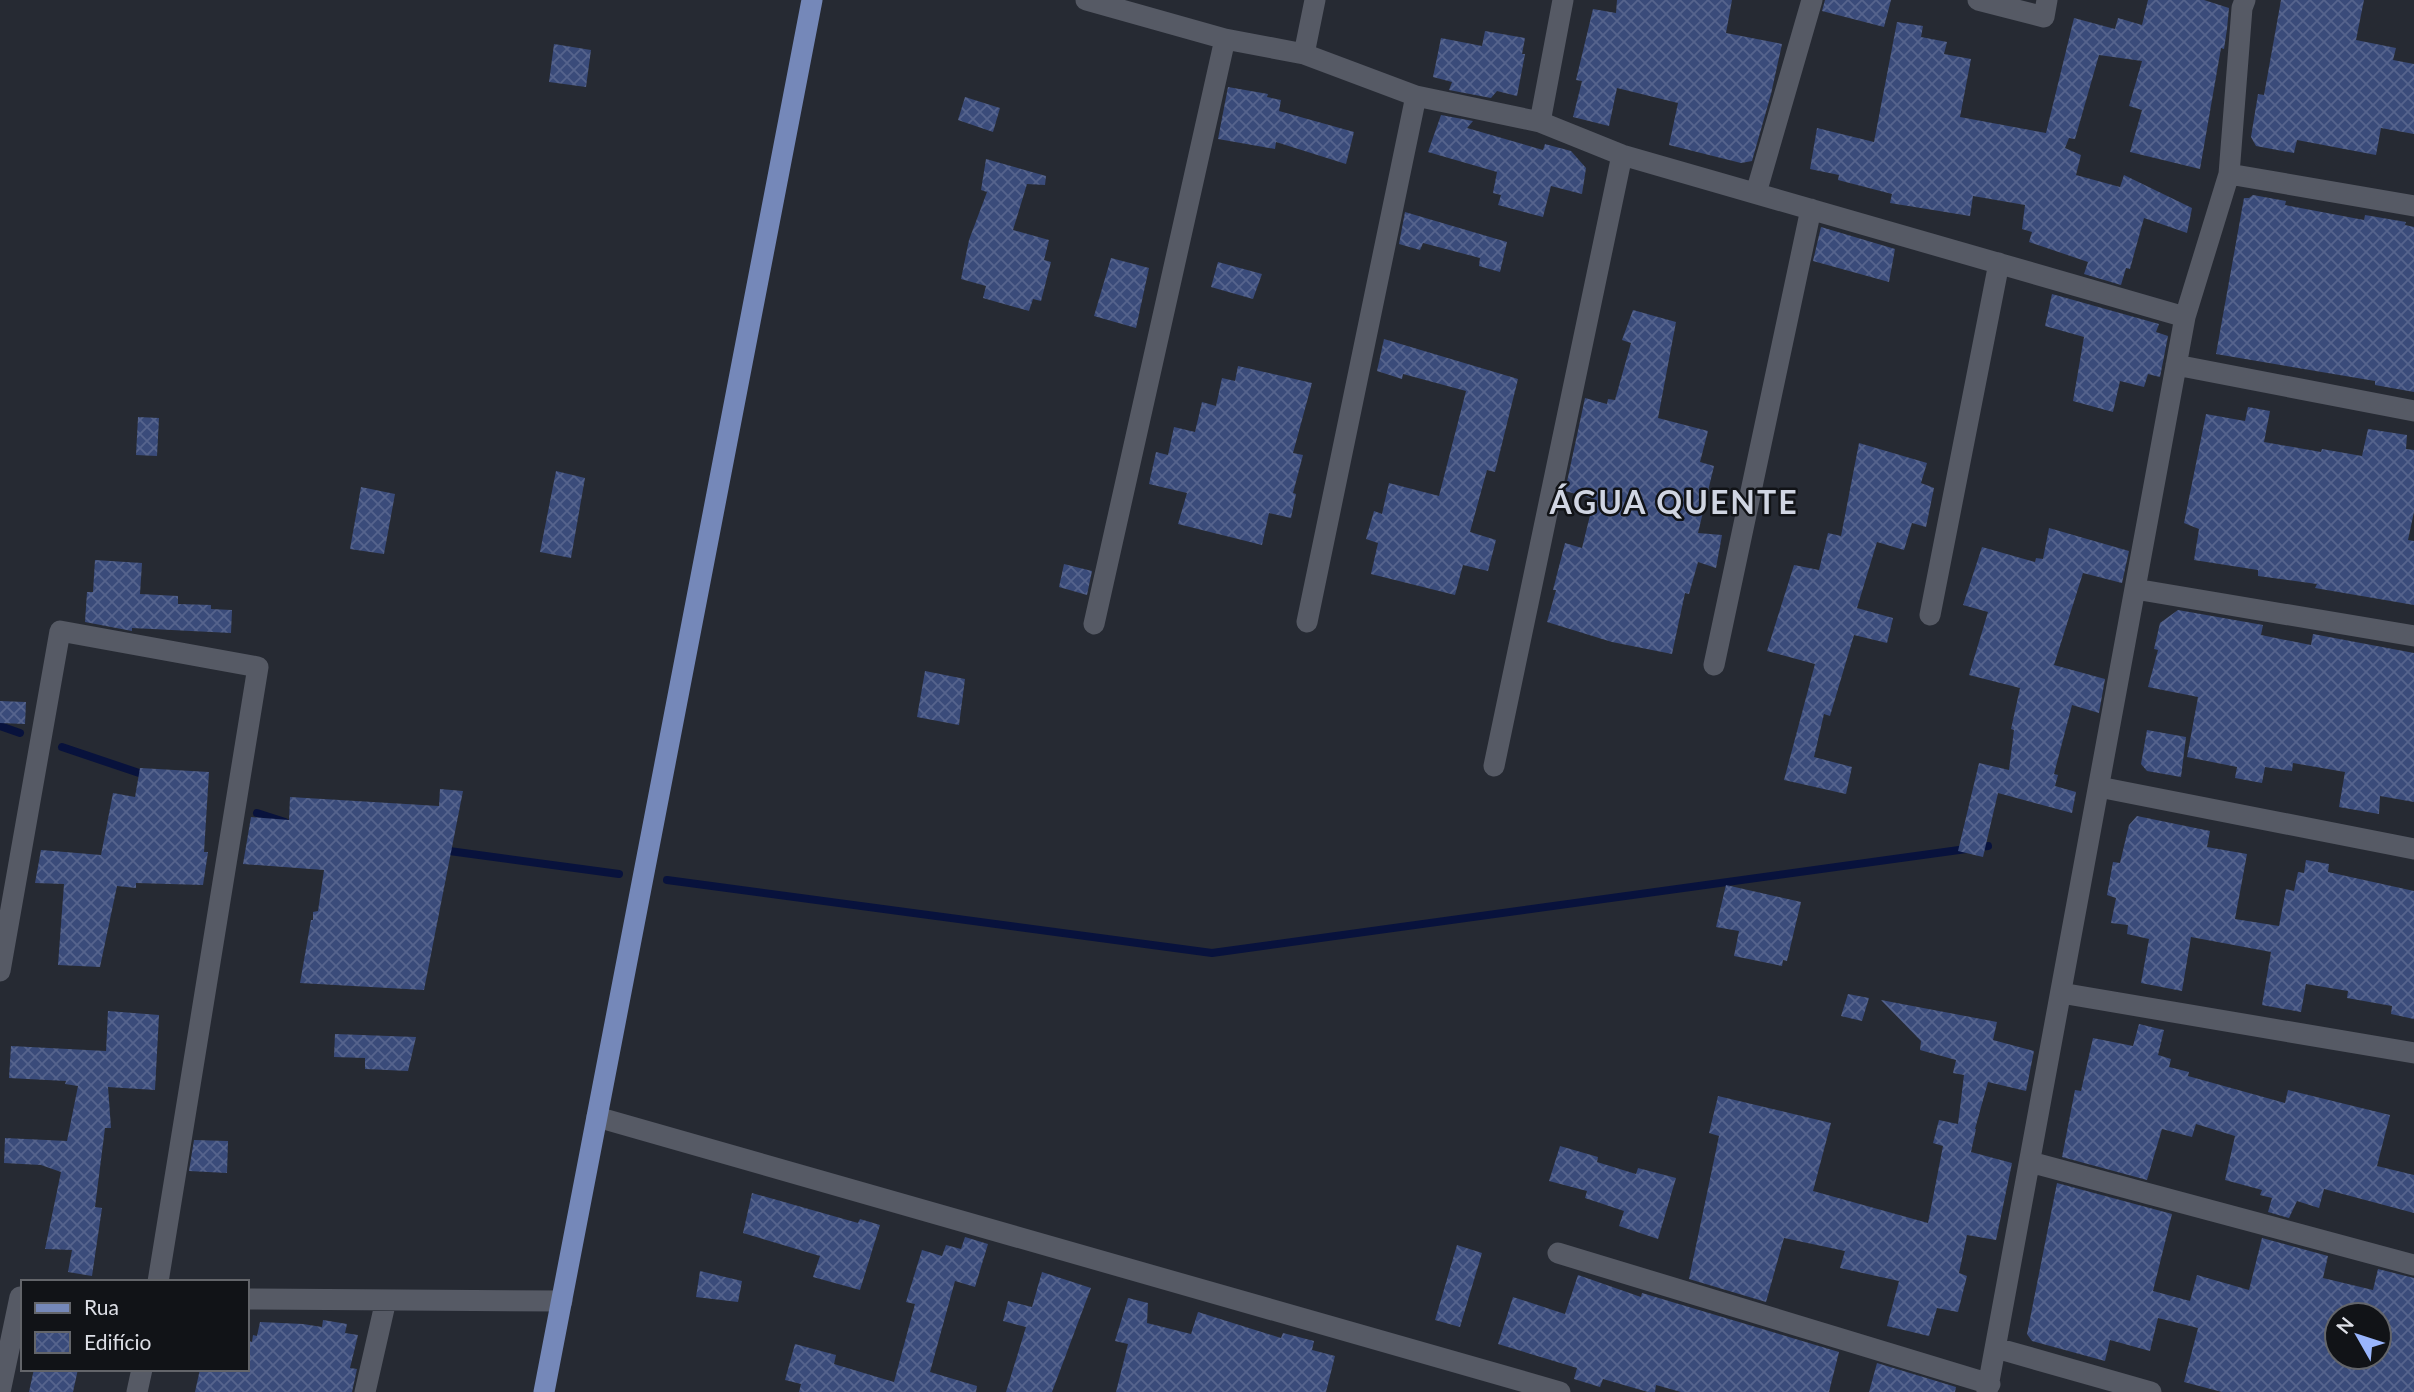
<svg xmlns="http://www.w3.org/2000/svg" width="2414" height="1392" viewBox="0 0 2414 1392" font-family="Lato,sans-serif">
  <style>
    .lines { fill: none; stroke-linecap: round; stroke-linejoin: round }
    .stream { stroke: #08123c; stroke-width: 8 }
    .building { fill: url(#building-cross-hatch); fill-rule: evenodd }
    .minor { stroke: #565a65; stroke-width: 21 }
    .major { stroke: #7588b9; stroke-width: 21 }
    .labels { text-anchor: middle; stroke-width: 5; stroke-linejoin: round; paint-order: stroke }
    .district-label { font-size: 32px; font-weight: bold; letter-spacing: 2px; fill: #d0d5e2; stroke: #111317 }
  </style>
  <defs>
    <pattern id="building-cross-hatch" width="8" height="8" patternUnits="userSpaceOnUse" patternTransform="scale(1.75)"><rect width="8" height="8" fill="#3a4b7a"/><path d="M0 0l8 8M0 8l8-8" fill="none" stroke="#56648d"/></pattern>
  </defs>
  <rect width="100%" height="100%" fill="#262a33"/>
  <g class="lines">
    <path class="stream" d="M0,726L20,733
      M62,747L148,776
      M257,813L285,822
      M442,850L619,874
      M667,880L1212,953L1988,846"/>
  </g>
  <path class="building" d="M1617,0H1732L1726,33L1782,44L1771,94L1752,161L1741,163L1669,145L1678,103L1617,88L1609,126L1573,117L1582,81L1576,80L1593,9L1616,13Z
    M1825,0H1891L1884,27L1822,11Z
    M2148,0H2204L2229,8L2227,29L2224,49L2221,48L2200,169L2130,152L2142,110L2129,106L2142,61L2099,55L2075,139L2069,138L2065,148L2081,155L2076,175L2120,187L2124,175L2192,208L2187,233L2144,218L2130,269L2126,268L2121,285L2084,274L2088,262L2029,242L2032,232L2022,229L2025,205L1973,196L1970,216L1890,203L1892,194L1838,180L1839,175L1810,169L1817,128L1874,142L1897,22L1923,26L1921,37L1947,42L1944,54L1971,59L1960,117L2046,133L2074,18L2115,29L2118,18L2142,25Z
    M2281,0H2364L2356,40L2396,48L2393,60L2414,64V134L2381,128L2376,155L2297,140L2294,153L2256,146L2251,137L2258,94L2264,95Z
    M1485,31L1525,38L1522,54H1525L1517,96L1497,91L1491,98L1449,90L1452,82L1433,77L1441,38L1482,46Z
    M554,44L591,50L586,87L549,82Z
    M1228,87L1268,94L1267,97L1281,100L1279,111L1354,132L1346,164L1276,142L1275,149L1218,139Z
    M965,97L1000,108L993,132L958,120Z
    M1441,115L1473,121L1467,128L1543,150L1545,144L1571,151L1586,168L1582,194L1551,186L1543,217L1498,205L1501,195L1493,193L1497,172L1428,152Z
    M986,159L1046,176L1045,185L1027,184L1013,230L1049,240L1044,260L1051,262L1041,301L1033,299L1029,311L983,298L986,286L961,279L969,240L987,192L981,190Z
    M2253,195L2286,201L2285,205L2364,220L2365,215L2406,222L2405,225L2414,227V392L2375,385V381L2216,354L2244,198H2249Z
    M1405,212L1507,242L1500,272L1479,266L1480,258L1423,243L1420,250L1399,244Z
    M1821,227L1895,249L1889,282L1813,261Z
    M1111,258L1149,268L1136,328L1094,316Z
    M1218,262L1262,274L1253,299L1211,287Z
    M2052,294L2159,324L2156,332L2168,336L2160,377L2148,374L2144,387L2120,381L2113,412L2073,401L2084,337L2045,326Z
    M1633,310L1676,322L1658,418L1708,431L1700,462L1714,466L1698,533L1722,535L1716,568L1698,562L1689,594L1685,593L1672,654L1612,642L1547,622L1556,590H1553L1565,543L1582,548L1594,499L1565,491L1585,398L1607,404L1608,399L1615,400L1631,343L1622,340Z
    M1384,339L1518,379L1495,472L1487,470L1470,532L1496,540L1488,571L1463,565L1455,595L1371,574L1378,543L1366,539L1374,511L1382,514L1389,483L1439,496L1466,391L1403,374L1402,379L1377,371Z
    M1238,366L1312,383L1293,453L1303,455L1293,493L1296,494L1291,518L1269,513L1262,545L1178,524L1187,493L1149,484L1156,452L1168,455L1174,427L1195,432L1202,402L1216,406L1222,378L1235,381Z
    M2248,407L2270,411L2264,442L2321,452L2322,449L2362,456L2368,429L2407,435L2406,449L2414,450V512L2408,540L2414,541V605L2315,588L2317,584L2258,576V570L2194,560L2199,529L2184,523L2206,414L2245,421Z
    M138,417L159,418L157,456L136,455Z
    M1859,443L1927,463L1921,483L1934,488L1926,527L1912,523L1904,550L1877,542L1857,608L1893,618L1887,643L1854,635L1830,716L1824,714L1814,757L1852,767L1846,794L1784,780L1815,664L1767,651L1794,565L1819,570L1828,533L1841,536Z
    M556,471L585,478L571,558L540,552Z
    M361,487L395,494L384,554L350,549Z
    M2049,528L2129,551L2122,583L2083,573L2054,665L2105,679L2099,713L2072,705L2054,774L2058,775L2055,786L2076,792L2072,813L1998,793L1983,857L1958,851L1979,763L2009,770L2014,730L2011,729L2020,688L1969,675L1988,612L1963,605L1982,547L2035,562L2036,558L2043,559Z
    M95,560L142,563L140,594L178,596V604L211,605V609L232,610L231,633L132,628V631L85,622L87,592H93Z
    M1064,564L1092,571L1087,595L1059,587Z
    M2178,610L2263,625L2261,635L2311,645L2313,634L2414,653V802L2380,796L2379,814L2339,807L2345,772L2293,763L2292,771L2265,767L2262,783L2235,778L2237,767L2187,757L2198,697L2148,687L2158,650L2154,649L2160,623Z
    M925,671L965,679L959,725L917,717Z
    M0,701L26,702L25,724L0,723Z
    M2147,730L2186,737L2181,777L2147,771L2141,764Z
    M140,768L209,772L204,852H208L203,885L136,883V888L117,886L100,967L58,965L64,884L35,883L41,850L101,855L113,793L135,797Z
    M440,789L463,791L424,990L300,983L311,920H313V912L318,911L324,870L243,864L251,817L289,820L290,797L439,806Z
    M2137,816L2210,831L2207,847L2247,854L2235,919L2279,926L2286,889L2294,891L2298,872L2304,873L2306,860L2329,864L2328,872L2414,891V1019L2391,1014L2392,1006L2347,998L2348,991L2306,984L2301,1012L2262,1005L2271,952L2191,937L2182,991L2141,983L2149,939L2127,934L2128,925L2111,923L2116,898L2107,895L2113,862L2120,863L2129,825Z
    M1726,885L1801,902L1787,961L1783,960L1782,966L1734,956L1739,931L1716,927Z
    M1848,994L1869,998L1862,1021L1841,1016Z
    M1881,1000L1997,1022L1993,1040L2034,1051L2026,1091L1988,1082L1975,1129H1976L1971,1152L2012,1163L1996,1240L1967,1235L1959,1273L1967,1276L1958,1312L1937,1308L1929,1336L1887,1326L1899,1281L1840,1268L1845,1251L1784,1238L1766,1302L1689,1279L1719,1136L1709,1133L1718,1096L1831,1123L1813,1191L1928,1223L1943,1146L1933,1143L1939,1120L1958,1124L1964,1075L1953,1073L1956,1060L1920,1050L1921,1041Z
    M108,1011L159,1015L155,1090L108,1087L111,1128H105L95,1207L102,1208L92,1276L68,1272L72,1250L45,1249L61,1172L41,1165L4,1163L5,1138L67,1141L78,1086L65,1084L66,1081L9,1078L11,1046L106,1051Z
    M2139,1024L2164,1030L2158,1055L2171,1059L2169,1067L2189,1072L2188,1076L2285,1103L2288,1090L2390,1115L2377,1166L2414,1175V1213L2324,1189L2319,1208L2297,1201L2289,1218L2268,1212L2272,1198L2260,1195L2262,1190L2225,1180L2235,1136L2196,1124L2192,1137L2162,1129L2147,1180L2062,1157L2075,1090L2081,1091L2093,1038L2133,1046Z
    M335,1034L416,1037L408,1071L365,1069V1058L334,1057Z
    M194,1140L228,1141L227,1173L189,1171Z
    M1560,1146L1598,1157L1597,1162L1636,1174L1638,1168L1676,1178L1658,1239L1619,1226L1624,1211L1585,1198L1587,1191L1549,1181Z
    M2057,1183L2172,1214L2153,1291L2190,1301L2197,1275L2249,1290L2262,1238L2328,1256L2323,1278L2373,1290L2378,1269L2414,1278V1392H2222L2184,1382L2198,1328L2158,1318L2150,1351L2110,1340L2105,1361L2032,1341L2027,1334ZM2337,1315H2379V1357H2337Z
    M752,1193L858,1223L860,1219L880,1225L860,1290L813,1277L820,1256L743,1233Z
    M965,1237L988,1244L975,1287L955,1281L930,1372L977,1386L976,1392H799L801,1384L785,1380L795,1344L836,1355L834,1364L894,1382L915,1304L906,1302L922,1250L942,1256L946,1245L961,1249Z
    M1457,1245L1482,1253L1460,1327L1435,1320Z
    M700,1271L742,1281L738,1302L696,1297Z
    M1042,1272L1091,1288L1052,1392H1006L1026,1327L1003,1321L1008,1301L1032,1307Z
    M1578,1275L1641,1297L1642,1293L1839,1352L1829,1392H1681L1656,1385L1655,1392H1648L1603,1379L1600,1387L1574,1379L1577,1368L1498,1344L1513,1297L1565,1314Z
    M1128,1298L1148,1303L1147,1323L1191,1334L1198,1312L1281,1338L1283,1333L1314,1341L1312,1350L1335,1356L1326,1392H1116L1128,1344L1115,1341Z
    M323,1320L347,1324L345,1333L358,1335L350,1368L357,1369L352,1392H195L200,1369H247V1340L252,1342L253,1335L257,1336L260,1322L303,1324L322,1327Z
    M1877,1363L1956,1387L1955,1392H1869Z
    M34,1369H78L73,1392H29Z"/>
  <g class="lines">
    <path class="minor" d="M1086,0L1225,39L1304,54L1416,96L1540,122L1622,155L2185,317
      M1978,0L2044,17L2047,0
      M1304,54L1315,0
      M1540,122L1563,0
      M2229,174L2414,206
      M1756,193L1812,0
      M2176,365L2414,411
      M2135,589L2414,636
      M1930,615L1999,263
      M1307,622L1416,96
      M1094,624L1225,39
      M1714,665L1811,209
      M1494,766L1622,155
      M2099,787L2414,849
      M0,971L60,631L258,667L158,1282
      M2061,993L2414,1053
      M597,1117L1560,1392
      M2030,1162L2414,1265
      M1558,1253L1990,1384
      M247,1299L562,1301
      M1996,1348L2151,1392
      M0,1392L20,1297
      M137,1392L142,1369
      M365,1392L386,1300
      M1987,1392L2185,317L2229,174L2242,8L2245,0"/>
    <path class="major" d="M544,1392L812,0"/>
  </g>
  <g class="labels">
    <g class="district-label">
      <text x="1674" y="514">ÁGUA QUENTE</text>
    </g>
  </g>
  <rect x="21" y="1280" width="228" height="91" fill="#111317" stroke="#63656a" stroke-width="2"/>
  <rect x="35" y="1303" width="35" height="10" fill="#7588b9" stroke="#63656a" stroke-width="2"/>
  <text x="84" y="1315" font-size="21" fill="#dddfe6">Rua</text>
  <rect x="35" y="1332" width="35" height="21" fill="url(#building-cross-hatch)" stroke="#63656a" stroke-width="2"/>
  <text x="84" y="1350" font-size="21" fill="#dddfe6">Edifício</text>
  <g transform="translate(2358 1336) rotate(309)"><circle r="33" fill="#111317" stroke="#63656a" stroke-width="2"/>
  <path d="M0-5L12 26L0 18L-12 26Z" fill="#99b5fd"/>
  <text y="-10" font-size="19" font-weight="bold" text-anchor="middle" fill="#dddfe6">N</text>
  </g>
</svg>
